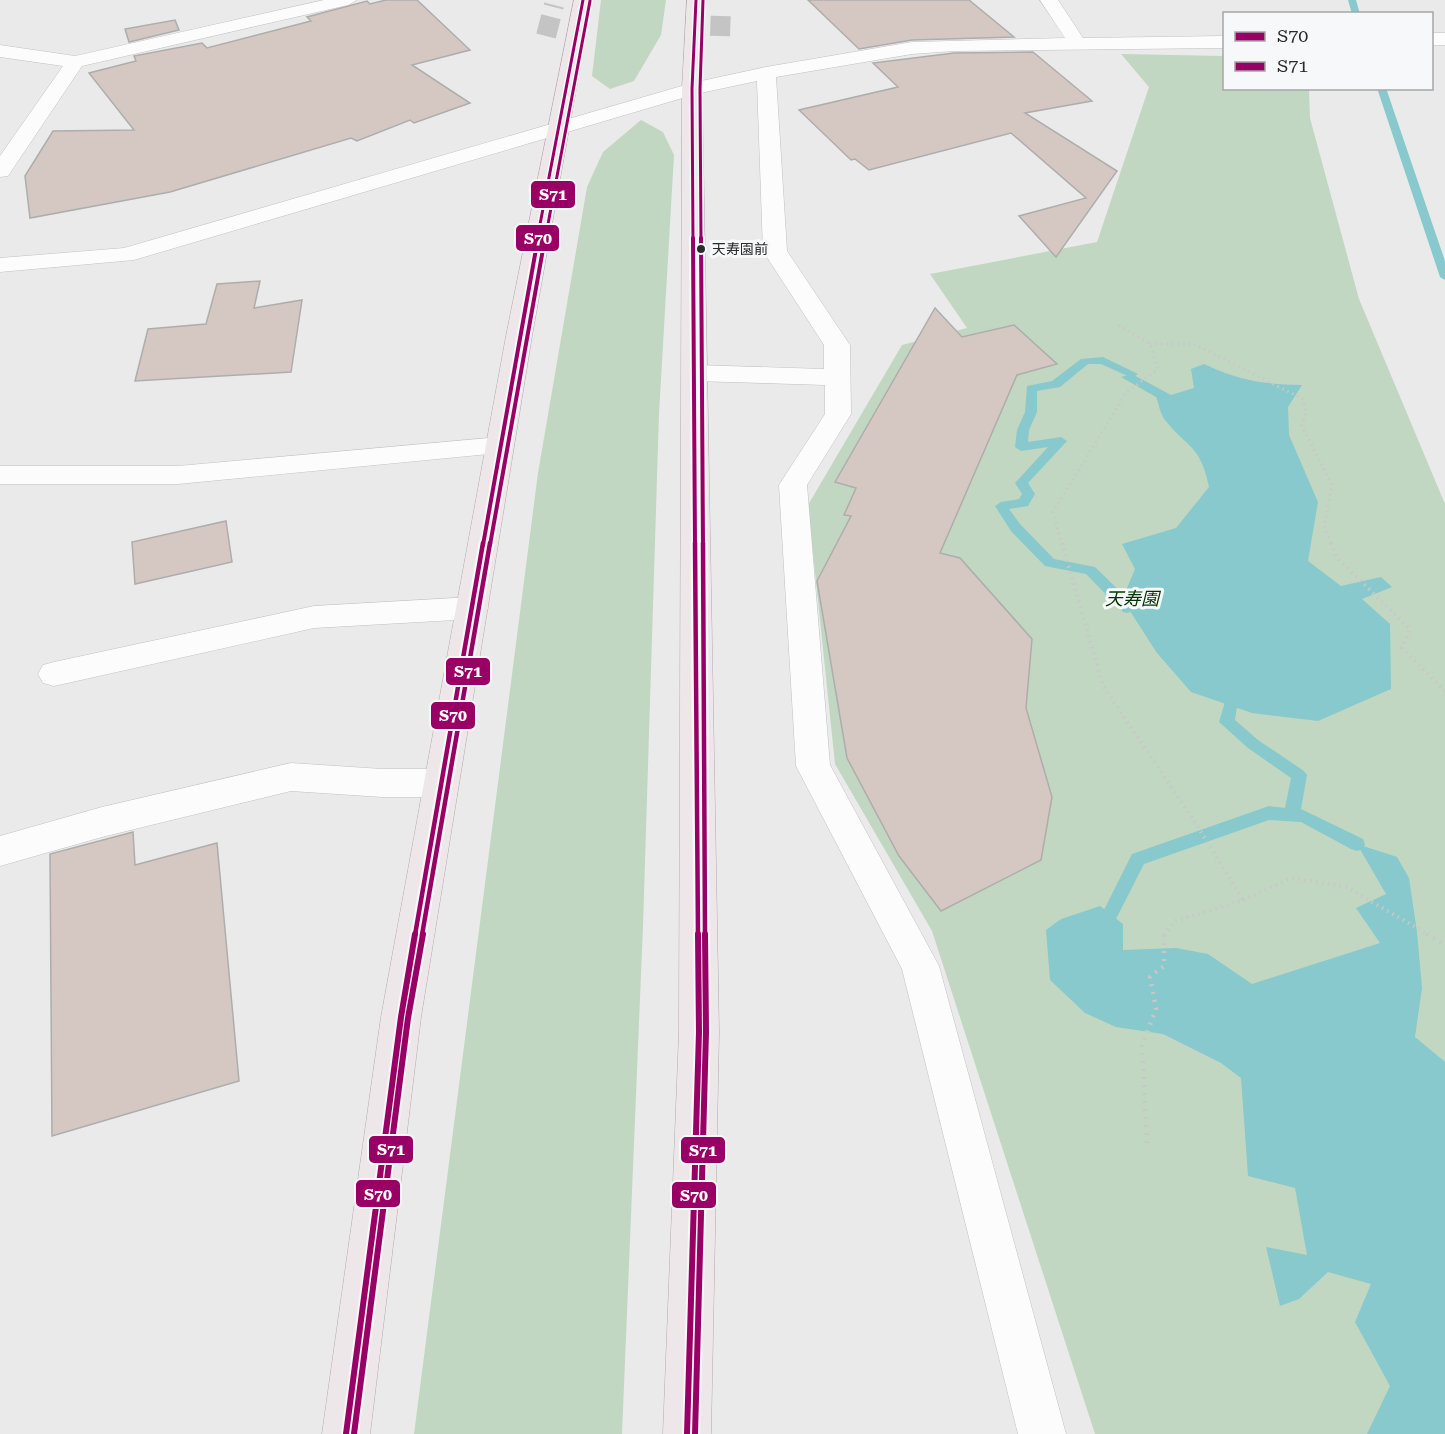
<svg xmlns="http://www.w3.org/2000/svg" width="1445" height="1434" viewBox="0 0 1445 1434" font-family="'Roboto Serif','Noto Sans JP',serif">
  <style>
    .green { fill: #c2d7c1 }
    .water { fill: #87c9cc }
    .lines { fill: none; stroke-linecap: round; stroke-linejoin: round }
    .stream { fill: #87c9cc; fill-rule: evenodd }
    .building { fill: #d5c8c2; stroke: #aeadad; stroke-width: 1.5 }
    .minor-tunnel { stroke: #c4c4c5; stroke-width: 20; stroke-dasharray: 20 10; stroke-linecap: butt }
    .minor-casing { stroke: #c1c1c2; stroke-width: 1 }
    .major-casing { stroke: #b5a9ac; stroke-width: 1 }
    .path-far2 { stroke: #c8c8c9; stroke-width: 3; stroke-dasharray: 1.5 4; stroke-linecap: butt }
    .path-far1 { stroke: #c8c8c9; stroke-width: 4; stroke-dasharray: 1.5 4.5; stroke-linecap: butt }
    .path { stroke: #c8c8c9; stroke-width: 4.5; stroke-dasharray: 2 6; stroke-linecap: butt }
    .minor { fill: #fcfcfc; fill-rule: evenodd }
    .major { fill: #eee7e9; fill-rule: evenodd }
    .bus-1-far3-casing { stroke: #f6f8f9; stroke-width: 6 }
    .bus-1-far2-casing { stroke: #f6f8f9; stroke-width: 8 }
    .bus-1-far1-casing { stroke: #f6f8f9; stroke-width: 9 }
    .bus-1-casing { stroke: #f6f8f9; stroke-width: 10 }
    .bus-2-far3-casing { stroke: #f6f8f9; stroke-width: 6 }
    .bus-2-far2-casing { stroke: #f6f8f9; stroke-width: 8 }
    .bus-2-far1-casing { stroke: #f6f8f9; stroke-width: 9 }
    .bus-2-casing { stroke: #f6f8f9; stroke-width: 10 }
    .bus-1-far3 { stroke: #906; stroke-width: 3 }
    .bus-1-far2 { stroke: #906; stroke-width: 4 }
    .bus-1-far1 { stroke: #906; stroke-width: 4.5 }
    .bus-1 { stroke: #906; stroke-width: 6 }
    .bus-2-far3 { stroke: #906; stroke-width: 3 }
    .bus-2-far2 { stroke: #906; stroke-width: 4 }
    .bus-2-far1 { stroke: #906; stroke-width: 4.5 }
    .bus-2 { stroke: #906; stroke-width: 6 }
    .bus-dot { fill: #2b2b2c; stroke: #f6f8f9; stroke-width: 2 }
    .labels { text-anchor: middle; stroke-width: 6; stroke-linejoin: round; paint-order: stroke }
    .far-bus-label { font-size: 14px; fill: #2b2b2c; stroke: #f6f8f9; text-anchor: start }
    .park-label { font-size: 18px; font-style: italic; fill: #003401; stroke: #f6f8f9 }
    .line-badge { stroke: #f6f8f9; stroke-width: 2 }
    .badge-label { font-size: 16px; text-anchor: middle; font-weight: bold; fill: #fff }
  </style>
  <rect width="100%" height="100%" fill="#eaeaeb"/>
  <path class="green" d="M601,0H666L661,35L634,81L610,89L592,76Z
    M1121,54L1224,56V88L1309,89L1310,118L1359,299L1445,504V1434H1095L932,931L835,764L808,505L902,345L967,328L930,274L1097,242L1149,87Z
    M641,120L663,132L674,155L659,414L643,926L622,1434H414L538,473L587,187L603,152Z"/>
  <path class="water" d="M1204,364C1241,381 1262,384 1302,385L1288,407L1289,435L1318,502L1308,561L1341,586L1381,577L1392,587L1362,599L1390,624L1391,689L1318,721L1252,713L1191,692L1157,653L1128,608L1127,588L1135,569L1122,544L1176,528L1209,487C1200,444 1188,449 1165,420C1160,414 1159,404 1156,397L1121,377L1132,374L1171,395L1194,388L1191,369Z
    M1357,844L1397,857L1409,878L1417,932L1422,988L1415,1037L1445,1062V1434H1367L1390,1386L1355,1322L1371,1284L1328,1272L1299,1299L1280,1306L1266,1247L1307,1255L1295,1188L1248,1176L1241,1078L1221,1063L1163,1034L1116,1027L1085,1013L1050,980L1046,930L1061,919L1100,906L1123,924V950L1176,948L1208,954L1252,984L1380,943L1356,908L1386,894Z"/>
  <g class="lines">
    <path class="stream" d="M1348,0H1356L1360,14H1352Z
      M1377,88H1386L1445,261V280L1440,277Z
      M1103,357L1138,374L1132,378L1101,364H1088L1060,387L1037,391V412L1029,430L1028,442L1061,437L1067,441L1028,483L1035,494L1028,506L1009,509L1020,524L1054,559L1095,567L1133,604L1135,608L1128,613L1123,612L1086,574L1045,566L1011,531L995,506L1001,502L1019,499L1022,494L1015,483L1048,447L1021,451L1015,447L1017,430L1025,412L1027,386L1052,381L1081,359Z
      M1230,700L1235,702L1237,706L1235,720L1258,740L1304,771L1307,775L1301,809L1363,839L1365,844L1363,849L1357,851L1351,849L1301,822L1269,820L1144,864L1116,919L1110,921L1104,919L1102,914L1132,854L1269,806L1285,808L1291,778L1248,748L1219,722L1225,702Z"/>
  </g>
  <path class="building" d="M386,0H417L470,50L412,65L470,103L414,123L410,120L357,141L351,138L170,192L30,218L25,176L53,131L134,130L89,73L136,61L134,56L202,43L207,48L311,21L307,17L367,1L370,4Z
    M808,0H969L1014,37L912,40L859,49Z
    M175,20L179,30L129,42L125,29Z
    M1033,52L1092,101L1025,113L1117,171L1056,257L1019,216L1086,198L1011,133L869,170L855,159L851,160L799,110L898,87L873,63L954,53Z
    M260,281L254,308L302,300L291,372L135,381L148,329L206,324L217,284Z
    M935,308L962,337L1014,325L1057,364L1017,375L940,553L960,558L1032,639L1026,708L1052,797L1041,860L941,911L899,856L847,758L817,581L851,516L844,515L856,488L835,482Z
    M226,521L232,562L135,584L132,542Z
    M133,832L135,865L217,843L239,1081L52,1136L50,854Z"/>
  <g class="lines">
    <path class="minor-tunnel" d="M546,36L554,5
      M720,36L721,6"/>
    <g class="minor-casing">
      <path id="minor" d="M324,0H357L348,5L82,66L8,176L0,177V156L63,66L0,57V45L75,56Z
        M1040,0H1058L1083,38L1224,36V48L954,51L912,54L776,77L787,251L850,345L851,414L807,485L830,765L939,966L1066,1434H1018L902,969L796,766L779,485L825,414V385L695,381L686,379L682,373L686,367L695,365L824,369V345L763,251L757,81L696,94L134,260L0,272V258L124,248L692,83L766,67L912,42L1065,38Z
        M1432,33H1445V45H1432Z
        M500,437L510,440L514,446L510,452L178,484H0V466H178Z
        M473,597L484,600L488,608L484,616L473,619L314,628L54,686L43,683L38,674L43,665L54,662L314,606Z
        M291,763L382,769H442L454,773L459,783L454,793L442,797H382L291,791L102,837L0,866V836L102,807Z"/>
    </g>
    <g class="major-casing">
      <path id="major" d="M574,0H592L532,336L421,1017L370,1434H322L381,1017L506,336Z
        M687,0H705L702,89L719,1032L711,1434H663L679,1032L682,89Z"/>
    </g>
    <path class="path-far2" d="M1150,344H1194L1303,399L1306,412L1302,426L1332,485L1324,526L1332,545
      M1062,545L1053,512L1126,393L1158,369L1150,344L1117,324"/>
    <path class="path-far1" d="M1062,543L1103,686L1191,816L1243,900L1175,921L1164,935
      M1331,543L1338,559L1410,629L1402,648L1445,691
      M1243,900L1292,878L1346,887L1429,935"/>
    <path class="path" d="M1426,934L1445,945
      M1147,1143L1142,1046L1156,1009L1150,977L1164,966V934"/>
    <use href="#minor" class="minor"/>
    <use href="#major" class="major"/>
    <g class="bus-1-far3-casing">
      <path id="bus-1-far3" d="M537,240L583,0
        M693,240L692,89L696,0"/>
    </g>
    <g class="bus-1-far2-casing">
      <path id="bus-1-far2" d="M693,238L695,545
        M483,545L538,238"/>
    </g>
    <g class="bus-1-far1-casing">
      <path id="bus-1-far1" d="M695,543L698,935
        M415,935L483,543"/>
    </g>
    <g class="bus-1-casing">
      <path id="bus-1" d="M346,1434L401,1017L415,934
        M687,1434L699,1032L698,934"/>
    </g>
    <g class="bus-2-far3-casing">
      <path id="bus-2-far3" d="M545,240L590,1
        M701,240L700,89L703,0"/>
    </g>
    <g class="bus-2-far2-casing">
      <path id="bus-2-far2" d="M701,238L703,545
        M490,545L545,238"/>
    </g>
    <g class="bus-2-far1-casing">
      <path id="bus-2-far1" d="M703,543L705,935
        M422,935L490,543"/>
    </g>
    <g class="bus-2-casing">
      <path id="bus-2" d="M354,1434L408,1018L423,934
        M695,1434L706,1032L705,934"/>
    </g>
    <use href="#bus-1-far3" class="bus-1-far3"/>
    <use href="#bus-1-far2" class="bus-1-far2"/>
    <use href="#bus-1-far1" class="bus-1-far1"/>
    <use href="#bus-1" class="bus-1"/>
    <use href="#bus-2-far3" class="bus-2-far3"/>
    <use href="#bus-2-far2" class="bus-2-far2"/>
    <use href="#bus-2-far1" class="bus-2-far1"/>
    <use href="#bus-2" class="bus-2"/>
  </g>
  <circle class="bus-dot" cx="701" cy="249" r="5"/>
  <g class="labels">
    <g class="far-bus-label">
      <text x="712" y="254">天寿園前</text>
    </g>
    <g class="park-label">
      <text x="1132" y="605">天寿園</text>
    </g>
  </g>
  <g class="line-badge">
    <rect x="530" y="180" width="46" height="29" rx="6" fill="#906"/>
    <rect x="515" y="224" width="45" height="28" rx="6" fill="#906"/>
    <rect x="445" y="657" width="46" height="29" rx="6" fill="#906"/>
    <rect x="430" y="701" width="46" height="29" rx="6" fill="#906"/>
    <rect x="368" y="1135" width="46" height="29" rx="6" fill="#906"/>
    <rect x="680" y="1136" width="46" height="28" rx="6" fill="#906"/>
    <rect x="355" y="1179" width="46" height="29" rx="6" fill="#906"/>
    <rect x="671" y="1181" width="46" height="28" rx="6" fill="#906"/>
  </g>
  <g class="badge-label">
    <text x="553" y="200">S71</text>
    <text x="538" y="244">S70</text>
    <text x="468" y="677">S71</text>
    <text x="453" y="721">S70</text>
    <text x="391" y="1155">S71</text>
    <text x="703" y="1156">S71</text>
    <text x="378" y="1200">S70</text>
    <text x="694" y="1201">S70</text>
  </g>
  <rect x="1223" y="12" width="210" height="78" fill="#f6f8f9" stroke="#a5a6a7" stroke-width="1.5"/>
  <rect x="1235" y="32" width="30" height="9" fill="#990066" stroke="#a5a6a7" stroke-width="1.5"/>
  <text x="1277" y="42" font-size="18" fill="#2b2b2c">S70</text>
  <rect x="1235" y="62" width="30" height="9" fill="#990066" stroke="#a5a6a7" stroke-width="1.5"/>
  <text x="1277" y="72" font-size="18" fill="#2b2b2c">S71</text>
</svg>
